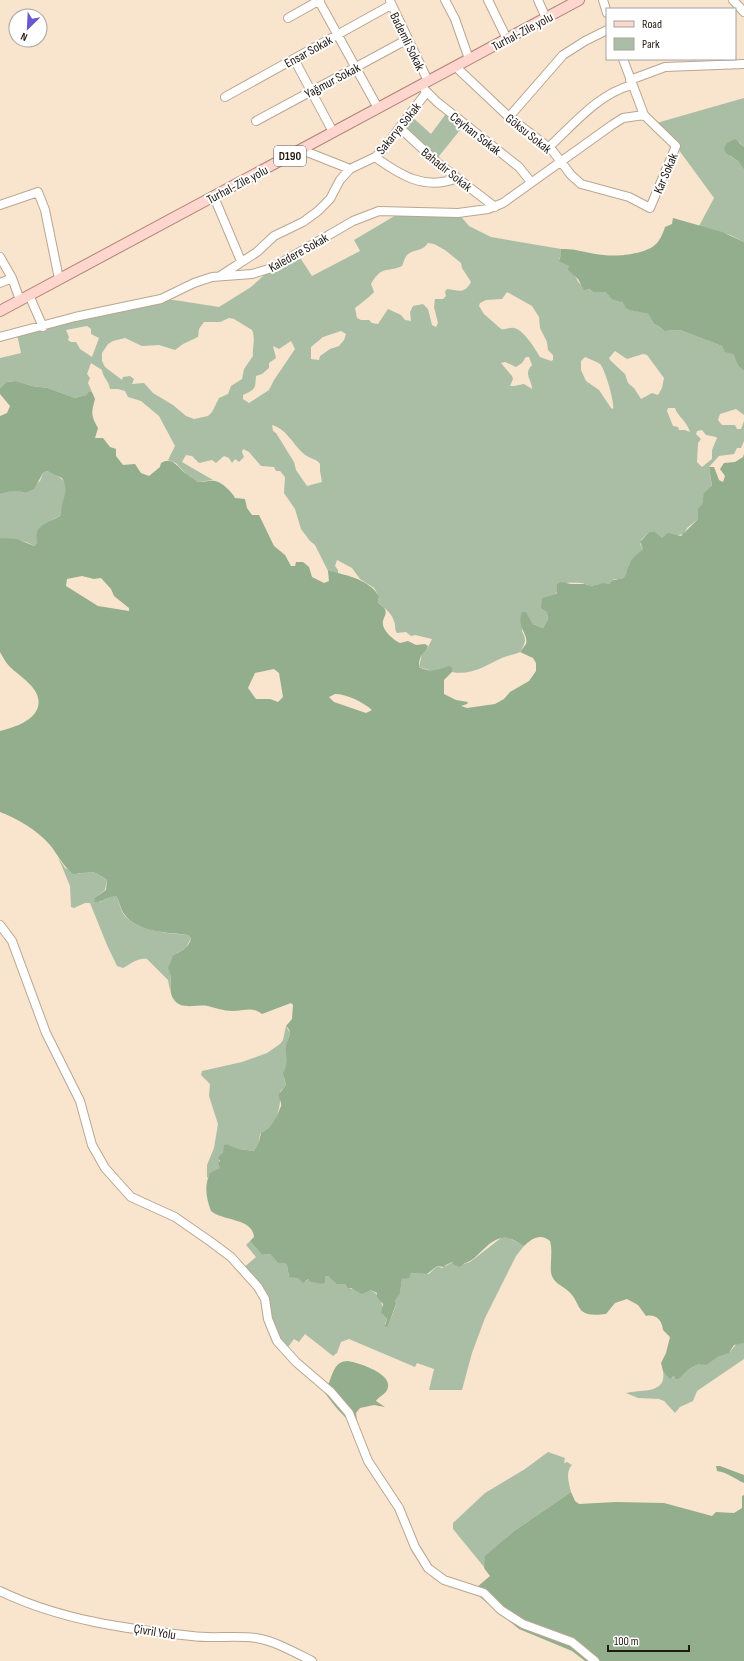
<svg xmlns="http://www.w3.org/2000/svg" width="744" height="1661" viewBox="0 0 744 1661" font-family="'Sofia Sans Condensed',sans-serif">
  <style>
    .green { fill: #aabea6; fill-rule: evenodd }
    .forest { fill: #92ae8d; fill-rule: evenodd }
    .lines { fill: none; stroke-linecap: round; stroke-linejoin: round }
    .minor-casing { stroke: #baa691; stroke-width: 10 }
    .major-casing { stroke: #b08275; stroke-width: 12 }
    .minor { stroke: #fff; stroke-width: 8 }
    .major { stroke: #fed6cd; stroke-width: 10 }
    .labels { text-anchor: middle; stroke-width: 4; stroke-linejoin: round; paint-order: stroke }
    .shield { fill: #fff; stroke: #635e58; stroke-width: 1 }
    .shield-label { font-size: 12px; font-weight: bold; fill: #201911 }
    .street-label { font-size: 13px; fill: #201911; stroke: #fff }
  </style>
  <rect width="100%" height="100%" fill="#f9e4ce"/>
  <path class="green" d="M744,98V147L739,142L730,156L738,161L744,170V242L730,235L699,226L714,198L676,146L653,124Z
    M448,111L465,124L435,161L400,128L410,115L431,134Z
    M403,211L458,213L469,226L491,237L561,249L562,255L559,259L569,266L579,283L593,292H605L609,296L622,300L632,310L648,314L654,324L660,327L664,331L680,330L722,346L733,354L738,366L744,371V415L736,409L720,414L718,420L722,425H735L737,429H741L744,421V441L741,448H737L734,454L719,456L709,467L712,487L707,491L703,499L698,519L687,528L684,534L662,538L649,532L641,540L640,544L643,549L629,564L626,576L620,579H614L609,584C601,583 598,585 591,586C588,586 587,584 585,584C579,582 563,583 557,584V592C550,598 546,610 548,619L543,628L533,624L527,614L522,631C527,641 525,643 520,652C514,655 508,655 502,658C486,665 472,676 452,672L453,668L432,671L419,667L422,654L426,651L432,639L415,635L411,636L406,632L397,633C394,629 396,625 394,621C391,612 384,608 378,602L379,596L374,588L360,579L352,568L337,560L335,566L338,570V574L328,571L315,545L310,541L301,529L295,509L284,493L285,477L280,471H276L274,467L261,466L249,452L243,449L242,452L244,457L239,462L235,459L232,463L229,458L224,456L216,463L212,460L199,463L192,456L186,455L182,462L213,480L198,482L186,474L176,463L168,460L175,446L159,416L141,401L128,397L125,391L118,389H110C109,381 103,378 102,370L91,363L87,374L90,378L88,383L92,392L89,391L86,395L75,398L48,388L32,386L16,381L6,382L0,388V358L21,353L17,334L161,299L174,300L219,307L251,287L272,268L297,253L312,276L360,251L354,240ZM428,243L434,244L445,250L461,263L462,268L471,282C464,295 458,290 447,289L445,292L446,296L443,299H435L434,307L438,323L436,327L432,325L428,309L423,304L413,306L410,312L411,321L405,320L401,315L388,309L378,324L372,323L369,320H361L357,318L355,308C358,306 373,294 374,292L371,284C382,265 386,273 402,266C404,262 404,258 408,254C415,249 423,251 428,243ZM507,292L532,306L539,317L540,328L547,342L548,350L553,355V360L551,361L540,357C536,350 523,329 514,328C510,327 506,330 501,329L484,314L479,306L480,303L486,300L502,299ZM229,318L234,319L252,330C256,339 252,347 253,356L244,369L242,379L231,386L228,394L219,398L212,412L208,416L194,419L186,416L173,405L153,393L144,383L132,384L134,379L130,376L123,377L122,380L105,367L102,361V353L108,344L113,341L125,338L142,346L159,345L175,350L183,344L198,337L199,329L204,322H220ZM87,326L91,329V334L99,338L92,357L80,349L76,342H71L68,340L69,337L66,330ZM341,331L346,334L344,340L339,346L330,349L320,356L319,360L311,359V347L323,337ZM291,341L295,349L274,380L269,390L249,403L243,399V395C256,389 255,389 256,376L262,374L269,368V363L276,358L273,346L279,349ZM615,351L627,359L643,354L647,355L664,378L662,388L658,395L652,393L641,399L634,388L628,383L625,374L610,360L609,358ZM526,357H529L532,365C523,374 532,380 532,389L524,384L514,386H510L513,379L512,376L501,363L505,362L516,367L522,363ZM585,357C589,359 596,361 600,364C605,369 615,403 613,409L611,408L599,390L586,381L581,370V361ZM668,408H675C678,417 687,421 690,432L685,430H679L678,427L673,426L667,411ZM272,425C288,429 294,448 307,456C311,459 317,459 320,464V471L322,482L307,486L296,470L294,462L276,433L273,431ZM702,430L706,435L716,437L717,438L712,450V459L702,467L697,462L698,443L701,439L696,434L697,431Z
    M47,471C59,475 70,482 66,497C64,504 60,507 61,515L47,523L37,533V543L34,546C19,537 14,542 0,538V494L15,490L25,493L40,481L43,473Z
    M58,857L65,868L79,874C91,869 96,873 107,880L105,890L94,898L100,902L111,896H116C120,903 120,910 125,916C138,932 169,933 188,935L191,938L186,948L177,953L170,972V990L168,980L147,959C139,957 130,964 123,968L117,966L107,945L90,903H85L74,908L71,907L70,886Z
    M286,1026L290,1033L286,1047L287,1068L284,1078L286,1085L280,1092C281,1106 278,1119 268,1129C266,1132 263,1132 260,1134L259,1142L254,1151L239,1149L227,1144L219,1159L220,1168L207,1178V1165L214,1148L218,1124L209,1096L210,1084L201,1075L202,1071L242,1062L267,1053L280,1044L283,1040Z
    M501,1238H509L524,1246L516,1256L485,1318L472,1353L462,1390H429L434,1369L417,1363L415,1367L349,1339L341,1342L337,1353L333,1356L305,1334L299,1342L294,1339L285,1351L277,1341L265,1299L242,1269L256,1257L246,1245L250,1241L262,1255L270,1254L278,1263H284L287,1265L289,1277C295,1275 300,1279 306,1281L308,1279L313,1282L321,1283L325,1277L328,1276L340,1284H345L348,1289C355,1287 362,1294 371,1290C381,1296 383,1303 382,1314L387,1319L385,1324L388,1326L396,1305L395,1301L400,1292L402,1279L412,1273L429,1274L437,1266L442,1268L453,1262L457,1266L470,1262Z
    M737,1343H744V1359L697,1391L693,1401L680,1407L675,1413L664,1401L659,1399L638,1398L626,1393C640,1389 667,1395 663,1371L672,1378L674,1376L679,1379L689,1369L699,1364L708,1363L718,1357L730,1352Z
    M548,1452L565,1458L564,1463L567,1462L572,1465C565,1472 569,1483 571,1492L514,1531L487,1555L484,1567L453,1529V1523L485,1493L525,1469Z"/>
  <path class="forest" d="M735,139L744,147V170L738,161L726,153L724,148L727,143Z
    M673,218L722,232L744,242V371L738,366L733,354L725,352L722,346L680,330L664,331L660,327L654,324L648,314L630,310L626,308L622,301L621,302L612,299L605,292H593L589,289L584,290L578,279L568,270L569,266L559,261L561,255V249C576,248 589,254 604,255C617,257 648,254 657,243C660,240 664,231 665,227L672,224Z
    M16,381L32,386L48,388L75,398L86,395L89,391L92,392L95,399C91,414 91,415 98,428L95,438H103L110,447L116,449V456L123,465L135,464L141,473L149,476L160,467L161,463C172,456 178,467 185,473C189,476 194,479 198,482C204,482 210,480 215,481C222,482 232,492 235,498L245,499L247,508L252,515H259L274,546L285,555L291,566H295L296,562H303L309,567L312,577L324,583L329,581L328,571H330C349,576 368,579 379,596L378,602C380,605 383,606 385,609C387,615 384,616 383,621C381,629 392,639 400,643L408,641L416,645L425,644L428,646L426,651C420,655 419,660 419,667C430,673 438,670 449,666L453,668L452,672L444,680V694L456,700L468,702L467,704L461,706L467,708L495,704L504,699L510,692L529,681L536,671V663L533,658L520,652C522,649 524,647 526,644C529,635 516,626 522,612H526L533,624L543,628L548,619L547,612L541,608L542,598L553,595L557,593V584L561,582L571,584H585L591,586L604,583L609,584L613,580C632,578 623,573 631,561C634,556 639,553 643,549L640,542L649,532H655L662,538L668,533L681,536L698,519V509L702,504L704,493L712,486L709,467H714L719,480L723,482L725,476L720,469L724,463L735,462L743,457L744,454V1343L734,1345L729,1353L718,1357L706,1365L699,1364L689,1369L679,1379H676L674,1376L670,1379L663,1371L661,1363L666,1353L670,1337L663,1330C662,1320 656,1314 646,1316L638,1305L627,1299L615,1303L606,1314C572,1318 584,1304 567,1290C561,1285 552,1282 551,1272C550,1262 553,1252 550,1241C541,1233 532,1238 524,1246C518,1243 514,1239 507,1238C494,1235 482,1252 473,1259C468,1263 464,1262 460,1267L454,1265L452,1262L446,1265L444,1267L437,1266L427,1274L411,1273L409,1278L402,1279L400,1293L395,1301L396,1304L388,1326L385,1327L387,1319L381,1313L383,1304L377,1297V1293L371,1290L362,1294L351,1288L348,1289L345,1284H337L328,1276L325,1277V1282L323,1284L311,1282L308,1279L303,1283L298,1278L289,1277L287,1265L284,1263H278L270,1254L262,1255L250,1241L254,1237C253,1218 222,1221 211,1211C206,1197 204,1186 210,1173L220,1168L218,1163L220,1161L218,1158L223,1152L224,1145L227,1144L239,1149L254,1151L259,1142L261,1133C271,1130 278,1114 281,1106C282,1102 278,1098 279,1094L286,1085L283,1073C289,1064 285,1056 286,1046C287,1038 294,1033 286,1026L292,1019L293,1005L291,1003L262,1014C252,1006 244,1011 232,1011C224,1011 216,1008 208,1006C197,1004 183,1010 175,1001C166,991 174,978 168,968L173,956C181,950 189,949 191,938L188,935C168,932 138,933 125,915C120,909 120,902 116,896C107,896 102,903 95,902L94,898L106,890L107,880C89,868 92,873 73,874C63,866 58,855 50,845C37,830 18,819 0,812V731C12,728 28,723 35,713C48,693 23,679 10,667C6,663 3,657 0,652V538L17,539L34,546L37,543C37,540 36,536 37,533C39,523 54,521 61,515C60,499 71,494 62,478L47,471L43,473L34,489L25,493C14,489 10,492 0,494V416L7,413L10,406L0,394V388L6,382ZM82,576L94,579L101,578L111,589L114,596L129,608V611L98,606L66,586L67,579ZM274,669L279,673L283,697L278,702L270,699H256L248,688L255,673ZM335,694C347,694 363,702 372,710L366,713L334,702L329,697Z
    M348,1361C359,1363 391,1373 388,1387C387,1394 379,1396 376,1401L385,1407L374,1405L360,1408L356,1413L358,1427C343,1419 326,1395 316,1380L328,1385C333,1374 334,1361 348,1361Z
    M716,1466H720L744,1475V1483C735,1479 727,1472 717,1471Z
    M571,1492L575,1501L579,1504L616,1502L664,1503L712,1516L716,1512L734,1513L742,1508V1496L744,1495V1661H585L572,1651L519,1629L480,1597L477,1592V1587L490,1576L484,1568L485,1556L514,1531Z"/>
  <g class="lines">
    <g class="minor-casing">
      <path id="minor" d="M445,0L455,19L469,59
        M488,0L507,39
        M538,0L546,18
        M603,0L607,13
        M733,0L744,12
        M319,1L378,108
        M390,1L428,81
        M288,18L320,0
        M294,59L333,132
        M456,67L509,117L552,150L571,175L581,184L629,197L650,208L676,146L644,115L623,59
        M630,80L665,67L744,64
        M424,89L437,102L519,167L531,182
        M225,97L391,5
        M509,117L563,55L585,41L607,30
        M256,121L408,39
        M400,128L439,164L495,207
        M549,147C574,124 598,94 632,85
        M302,150L350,169L375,157L381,152L426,93
        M375,157C400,175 425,191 457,178
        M214,197L241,261
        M0,205L38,192L45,210L59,279
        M0,257L12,278L20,300
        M220,276L257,252L274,236L303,222L318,211L330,199L340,180L350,169
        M0,283L12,278
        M29,295L43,327
        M0,337L75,317L161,299L194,283L212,277L252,274L272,268L353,221L379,211L458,213L488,209L503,203L612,125L623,118L644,115
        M0,925L12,941L46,1033L80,1101L92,1145L105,1168L131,1197L175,1217L211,1242L231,1257L258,1287L265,1299L268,1319L277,1341L296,1362L331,1392L349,1413L368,1461L399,1508L415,1547L428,1568L444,1580L484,1593L501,1610L523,1624L572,1642L595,1661
        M0,1591C60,1620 126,1629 192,1636C213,1639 234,1635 256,1638C275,1641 294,1652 312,1661"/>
    </g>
    <g class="major-casing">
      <path id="major" d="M0,311L579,0"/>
    </g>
    <use href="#minor" class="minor"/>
    <use href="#major" class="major"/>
  </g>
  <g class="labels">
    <rect class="shield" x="274" y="146" width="32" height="20" rx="3"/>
    <g class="shield-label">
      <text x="290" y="160">D190</text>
    </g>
    <g class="street-label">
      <text transform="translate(522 31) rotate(-28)" y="5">Turhal-Zile yolu</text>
      <text transform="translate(408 41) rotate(64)" y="5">Bademli Sokak</text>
      <text transform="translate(308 51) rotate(-29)" y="5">Ensar Sokak</text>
      <text transform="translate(332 80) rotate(-28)" y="5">Yağmur Sokak</text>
      <text transform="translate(398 128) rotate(-51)" y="5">Sakarya Sokak</text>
      <text transform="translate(476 133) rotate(38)" y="5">Ceyhan Sokak</text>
      <text transform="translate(529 133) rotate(39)" y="5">Göksu Sokak</text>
      <text transform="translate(447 169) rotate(39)" y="5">Bahadır Sokak</text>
      <text transform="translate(665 173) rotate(-67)" y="5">Kar Sokak</text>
      <text transform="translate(237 184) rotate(-28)" y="5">Turhal-Zile yolu</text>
      <text transform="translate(298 252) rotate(-29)" y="5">Kaledere Sokak</text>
      <text transform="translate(155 1631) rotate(9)" y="5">Çivril Yolu</text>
    </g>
  </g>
  <rect x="606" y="8" width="130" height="52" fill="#ffffff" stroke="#a6a3a0"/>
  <rect x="614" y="21" width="20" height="6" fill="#fed6cd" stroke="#a6a3a0"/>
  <text x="642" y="28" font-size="12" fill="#201911">Road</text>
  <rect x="614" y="38" width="20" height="12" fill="#aabea6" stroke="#a6a3a0"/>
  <text x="642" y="48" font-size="12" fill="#201911">Park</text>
  <g transform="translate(28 28) rotate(204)"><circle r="19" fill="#ffffff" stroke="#a6a3a0"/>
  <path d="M0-3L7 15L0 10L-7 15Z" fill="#6b56d0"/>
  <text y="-6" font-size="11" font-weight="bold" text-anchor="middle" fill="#201911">N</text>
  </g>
  <path d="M608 1645v6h81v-6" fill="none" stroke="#201911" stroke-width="2"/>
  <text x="614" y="1645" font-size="12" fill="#201911" stroke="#ffffff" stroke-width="3" paint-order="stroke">100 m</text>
</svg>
